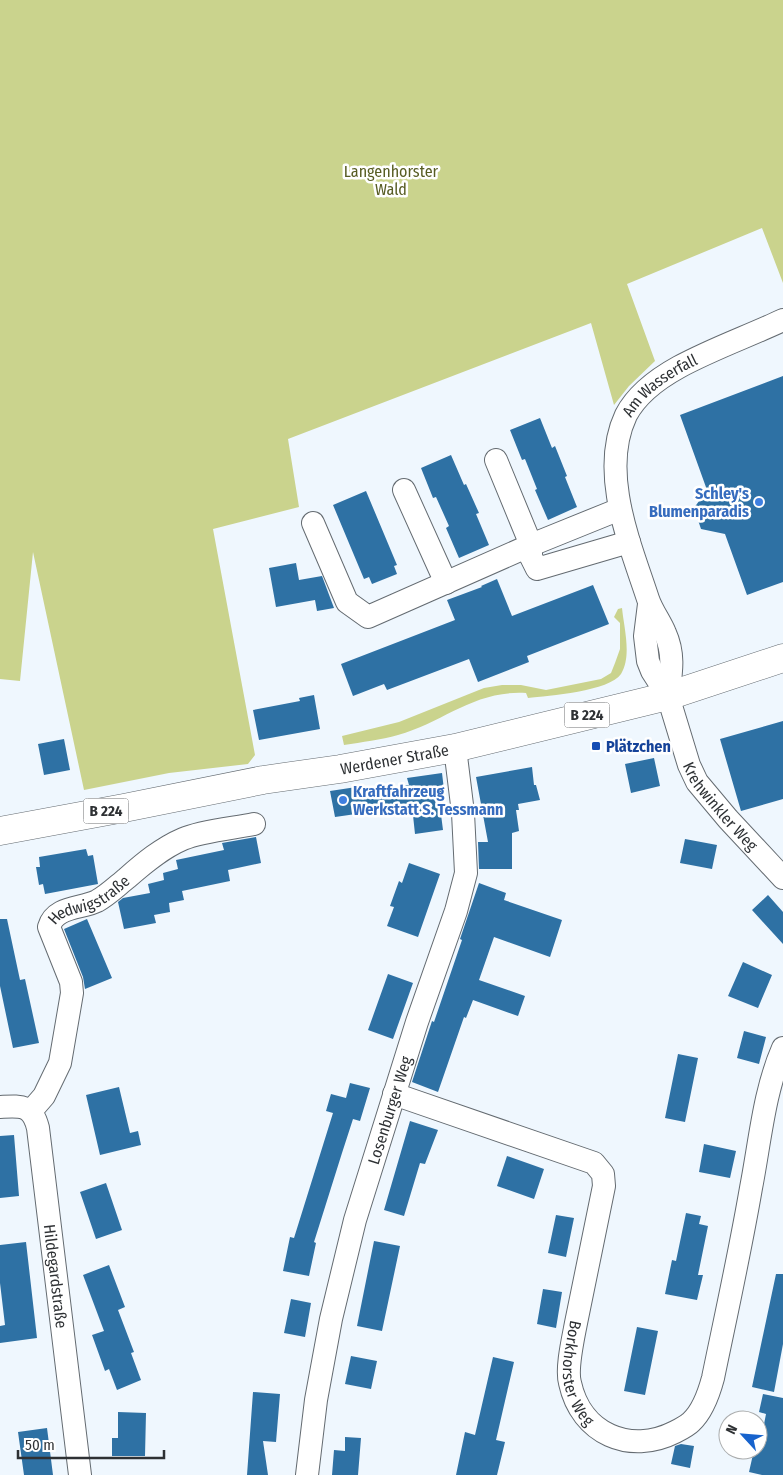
<svg xmlns="http://www.w3.org/2000/svg" width="783" height="1475" viewBox="0 0 783 1475" font-family="'Fira Sans Condensed',sans-serif">
  <style>
    .green { fill: #cad38d }
    .building { fill: #2e71a4 }
    .lines { fill: none; stroke-linecap: round; stroke-linejoin: round }
    .minor-casing { stroke: #646b71; stroke-width: 24 }
    .primary-casing { stroke: #646b71; stroke-width: 29 }
    .minor { stroke: #fff; stroke-width: 22 }
    .primary { stroke: #fff; stroke-width: 28 }
    .shop-dot { fill: #3f7fe0; stroke: #fff; stroke-width: 2 }
    .transit-dot { fill: #1a4fb4; stroke: #fff; stroke-width: 2 }
    .labels { text-anchor: middle; stroke-width: 5; stroke-linejoin: round; paint-order: stroke }
    .shield { fill: #fff; stroke: #6d6f71; stroke-width: 1 }
    .shield-label { font-size: 15px; font-weight: bold; fill: #2e3134 }
    .park-label { font-size: 16px; fill: #575c23; stroke: #fff }
    .street-label { font-size: 16px; fill: #2e3134; stroke: #fff }
    .shop-label { font-size: 16px; font-weight: bold; fill: #366cbe; stroke: #fff; text-anchor: end }
    .transit-label { font-size: 16px; font-weight: bold; fill: #164399; stroke: #fff; text-anchor: start }
  </style>
  <rect width="100%" height="100%" fill="#eff7fe"/>
  <path class="green" d="M0,0H783V283L762,228L627,284L655,361L629,386L614,405L591,323L288,439L299,507L213,529L255,755L248,764L169,773L84,790L33,552L20,681L0,679Z
    M622,608C624,628 632,656 621,674C610,691 548,696 528,698L526,693C474,690 444,722 398,735C381,740 362,742 344,745L342,736L399,722L484,688L502,685H521L546,690L601,679L611,673L615,663L620,649V623L614,617L618,609Z"/>
  <path class="building" d="M783,376V582L747,595L725,534L701,529L694,508L707,490L680,415Z
    M540,418L552,448L555,446L567,476L565,477L577,507L548,520L535,490L537,489L525,459L522,460L510,430Z
    M451,455L464,485L466,484L479,513L476,514L489,545L459,558L446,528L449,526L436,497L433,498L421,468Z
    M366,491L397,565L394,566L397,574L372,584L369,577L364,579L333,505Z
    M296,563L299,580L322,576L334,608L317,611L315,600L276,607L269,568Z
    M497,579L512,616L593,585L609,624L527,656L529,662L478,682L469,659L387,690L384,684L353,696L341,664L455,620L447,600L482,587L481,586Z
    M314,695L320,729L259,740L253,710L300,701L299,698Z
    M783,721V799L741,811L720,739Z
    M64,739L70,770L44,775L38,744Z
    M654,758L660,786L631,793L625,764Z
    M532,767L534,785H536L540,800L518,804L519,810H516L519,831L512,833V869H479L478,842H488L476,777Z
    M442,773L445,798L439,799L443,830L415,834L412,806L335,817L330,791L363,786L364,793L409,785L407,778Z
    M256,837L261,863L228,870L230,881L182,891L184,900L169,903L170,912L154,915L156,923L124,929L118,902L123,898L150,893L148,884L164,880L163,873L178,869L176,860L224,850L222,843Z
    M685,839L717,845L712,869L680,863Z
    M86,849L88,856L93,855L98,884L45,894L43,884L39,885L36,867H40L39,857Z
    M409,863L440,874L418,937L387,926L394,907L390,906L399,881L402,883Z
    M479,883L506,893L504,900L562,920L550,957L494,937L479,980L525,996L518,1016L473,1000L466,1018L464,1017L438,1092L412,1082L432,1021L434,1022L462,940L460,939Z
    M768,895L783,912V944L752,910Z
    M0,919H7L20,980L25,979L39,1043L13,1048L0,986Z
    M87,919L112,978L85,989L83,977L64,929Z
    M743,962L772,975L758,1008L728,996Z
    M388,974L413,983L393,1039L368,1030Z
    M744,1031L766,1037L759,1064L737,1058Z
    M678,1054L698,1058L685,1122L665,1118Z
    M350,1083L370,1088L360,1121L353,1119L342,1153L314,1242L316,1243L309,1276L283,1271L290,1237L294,1238L333,1113L326,1111L331,1094L346,1098Z
    M119,1087L130,1133L138,1131L141,1145L100,1155L86,1095Z
    M410,1121L438,1130L425,1164L420,1163L404,1216L384,1210Z
    M14,1135L19,1196L0,1198V1136Z
    M704,1144L736,1151L730,1178L699,1172Z
    M507,1156L544,1169L534,1199L497,1186Z
    M106,1183L122,1230L96,1239L80,1192Z
    M686,1213L701,1216L699,1224L708,1226L698,1275H703L697,1300L665,1294L672,1260L676,1261Z
    M556,1215L574,1218L566,1257L548,1253Z
    M374,1241L400,1246L382,1331L357,1326Z
    M26,1242L37,1338L0,1343V1326L5,1325L0,1283V1245Z
    M109,1265L125,1307L118,1310L134,1352L131,1353L141,1380L117,1390L109,1369L105,1371L92,1335L104,1331L83,1275Z
    M776,1274H783V1344L774,1392L752,1387Z
    M543,1289L562,1292L556,1328L537,1324Z
    M291,1299L311,1303L305,1337L284,1333Z
    M637,1327L658,1331L645,1395L624,1391Z
    M351,1356L377,1361L371,1389L345,1384Z
    M493,1357L514,1362L496,1440L505,1442L497,1475H456L465,1432L475,1435Z
    M253,1392L280,1394L276,1442L263,1441L268,1475H247Z
    M763,1394L783,1398V1475H762L749,1472L754,1450H759L766,1414L759,1412Z
    M118,1412L146,1413L145,1456H112V1438H118Z
    M47,1428L53,1475H24L18,1432Z
    M345,1437L361,1438L358,1475H332L334,1450L345,1451Z
    M681,1444L694,1446L690,1468L671,1464L675,1446Z"/>
  <g class="lines">
    <g class="minor-casing">
      <g id="minor">
        <path d="M496,460L531,545V557L537,569L629,542"/>
        <path d="M404,490L446,583"/>
        <path d="M313,523L347,602L368,617L531,545L620,509"/>
        <path id="s1" d="M649,604L645,636L648,661L652,671L668,696L689,765L697,782L728,819L783,878"/>
        <path id="s2" d="M668,696C671,674 675,655 665,633C660,621 652,611 648,599C630,544 599,472 626,415C637,394 659,378 679,367C712,349 749,336 783,320"/>
        <path id="s3" d="M394,1094L594,1163L603,1174L604,1186C595,1232 585,1277 576,1323C573,1339 566,1369 570,1383C581,1434 630,1455 675,1432C681,1429 687,1426 691,1422C703,1411 709,1393 713,1378C726,1315 740,1252 751,1188C760,1142 764,1091 783,1048"/>
        <path id="s4" d="M0,1107C21,1106 32,1104 38,1128L80,1475"/>
        <path id="s5" d="M31,1111L44,1096L60,1063L72,993L71,982L49,927C55,906 81,909 97,901C108,895 117,886 127,878C144,863 162,848 183,839C201,831 235,828 254,824"/>
        <path id="s6" d="M307,1475L316,1400L331,1319L355,1220L417,1022L456,911L466,873L463,813L455,748"/>
      </g>
    </g>
    <g class="primary-casing">
      <g id="primary">
        <path id="s7" d="M0,831L124,808L263,780L340,769L455,748L668,696L783,658"/>
      </g>
    </g>
    <use href="#minor" class="minor"/>
    <use href="#primary" class="primary"/>
  </g>
  <g class="shop-dot">
    <circle cx="759" cy="502" r="5"/>
    <circle cx="343" cy="800" r="5"/>
  </g>
  <rect class="transit-dot" x="591" y="741" width="10" height="10" rx="2.5"/>
  <g class="labels">
    <g class="shield">
      <rect x="564.5" y="702.5" width="45" height="25" rx="4"/>
      <rect x="83.5" y="798.5" width="45" height="25" rx="4"/>
    </g>
    <g class="shield-label">
      <text x="587" y="720">B 224</text>
      <text x="106" y="816">B 224</text>
    </g>
    <g class="park-label">
      <text x="391" y="177">Langenhorster<tspan x="391" dy="18">Wald</tspan></text>
    </g>
    <g class="street-label">
      <text dy="6" stroke="none"><textPath href="#s2" startOffset="338">Am Wasserfall</textPath></text>
      <text dy="6" stroke="none"><textPath href="#s7" startOffset="401">Werdener Straße</textPath></text>
      <text dy="6" stroke="none"><textPath href="#s1" startOffset="222">Krehwinkler Weg</textPath></text>
      <text dy="6" stroke="none"><textPath href="#s5" startOffset="248">Hedwigstraße</textPath></text>
      <text dy="6" stroke="none"><textPath href="#s6" startOffset="375">Losenburger Weg</textPath></text>
      <text dy="6" stroke="none"><textPath href="#s4" startOffset="199">Hildegardstraße</textPath></text>
      <text dy="6" stroke="none"><textPath href="#s3" startOffset="430">Borkhorster Weg</textPath></text>
    </g>
    <g class="shop-label">
      <text x="749" y="499">Schley's<tspan x="749" dy="18">Blumenparadis</tspan></text>
      <text x="353" y="797" text-anchor="start">Kraftfahrzeug<tspan x="353" dy="18">Werkstatt S. Tessmann</tspan></text>
    </g>
    <g class="transit-label">
      <text x="606" y="752">Plätzchen</text>
    </g>
  </g>
  <g transform="translate(743 1435) rotate(296)"><circle r="24" fill="#ffffff" stroke="#abadae"/>
  <path d="M0-4L9 19L0 12L-9 19Z" fill="#1763cd"/>
  <text y="-8" font-size="14" font-weight="bold" text-anchor="middle" fill="#2e3134">N</text>
  </g>
  <path d="M18 1450v8h146v-8" fill="none" stroke="#2e3134" stroke-width="2.5"/>
  <text x="25" y="1450" font-size="15" fill="#2e3134" stroke="#ffffff" stroke-width="4" paint-order="stroke">50 m</text>
</svg>
